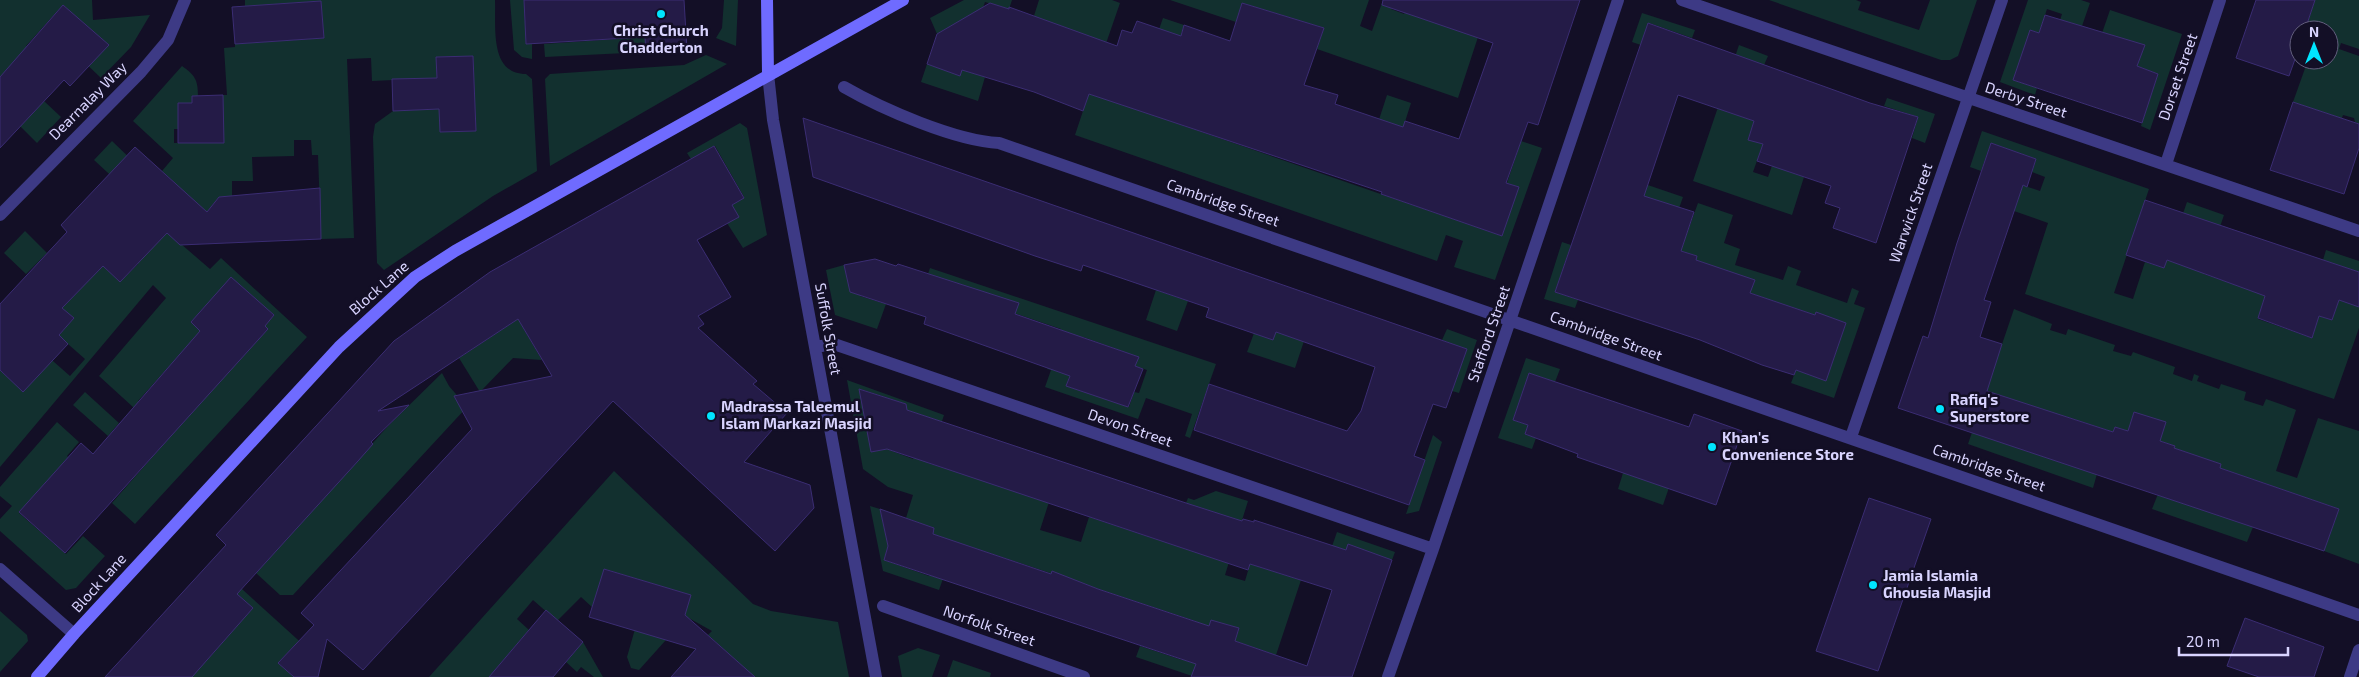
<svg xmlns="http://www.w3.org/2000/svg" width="2359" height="677" viewBox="0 0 2359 677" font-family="'Exo 2',sans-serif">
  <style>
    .green { fill: #12302f; fill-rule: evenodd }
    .building { fill: #241b47; stroke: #3b2d73 }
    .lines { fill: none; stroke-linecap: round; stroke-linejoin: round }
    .street { stroke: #3d3a85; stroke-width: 12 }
    .secondary { stroke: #6f6bff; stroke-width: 12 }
    .poi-dot { fill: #00e5ff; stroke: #130f26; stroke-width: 2 }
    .labels { text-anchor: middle; stroke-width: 5; stroke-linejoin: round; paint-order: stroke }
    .poi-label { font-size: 15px; font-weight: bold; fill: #d9d4ff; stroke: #130f26; text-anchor: start }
    .street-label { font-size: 15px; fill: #d9d4ff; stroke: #130f26 }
  </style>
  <rect width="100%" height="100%" fill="#130f26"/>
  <path class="green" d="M0,0H92L93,20L150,15L131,47L101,78L80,58L108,45L63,5L26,46L36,56L0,77Z
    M245,0H495C496,26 489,74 526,74L532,79L537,171L493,196L384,270L377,263L373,137L375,124L393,111L439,109L441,132L476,131L473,56L436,57L437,78L372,81L371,58L347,59L354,238L321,239L318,155H312L311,140H294V156L252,157L253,181H232V196L219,197L181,244L210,269L221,258L307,337L135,524L112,503L168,439L99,376L166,298L153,285L0,467V370L23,391L43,370L7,337L25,318L40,332L43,329L55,340L73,319L62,308L83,286L64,268L84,247L120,282L138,264L121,247L140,227L122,210L134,197L94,160L112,141L137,165L121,182L153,211L177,185L162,171L173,158L133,121L182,66C195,75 198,80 198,96H193L192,103H178V129H174V143H223V95H227L224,48L235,47V44L324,38L321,1L245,6ZM240,285L274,315L265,326L268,329L173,433L138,401L201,331L191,322L205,306L215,314ZM60,337L85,359L70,376L45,354Z
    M510,0H524L526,44H532V59L522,57L514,50Z
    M724,0H738L736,46L716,38L722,28Z
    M964,0H1012L1009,9L985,2L980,16L937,34L930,18Z
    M1039,0H1112L1120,3L1101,58L1033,19Z
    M1170,0H1369L1360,26L1372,31L1383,0H1394L1391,9L1404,14L1410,0L1478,37L1458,98L1317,49L1324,28L1242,3L1236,22Z
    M1769,0H1856L1861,2L1858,10L1919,30L1930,0H1977L1958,56L1950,60H1941Z
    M2028,0H2081L2090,3L2082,26L2070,23L2054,39L2062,14L2047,9L2039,33L2013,80L2037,88L2035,95L2000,82Z
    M2315,0H2359V49L2341,43L2339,49L2359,56V124L2355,122L2354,118L2343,115L2335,138L2293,102L2308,60H2329V30H2305Z
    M2110,10L2182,34L2150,130L2141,126L2158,74L2137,66L2143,48L2101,36Z
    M1642,13L1695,30L1692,38L1649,23L1641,45L1632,42Z
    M1163,18L1184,25L1176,50L1149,58Z
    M645,37L646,52L545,57L544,44Z
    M1739,45L1768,56L1764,65L1740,57L1722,110L1754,121L1748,139L1763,144L1753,172L1768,177L1780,143L1787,171L1804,177L1792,215L1693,181Z
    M706,55L727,64L550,166L545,79L550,74L684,65Z
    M927,64L960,75L962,69L985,77L978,101L921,82Z
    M1089,93L1502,236L1518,187L1507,183L1521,141L1542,148L1495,280L1454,267L1463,241L1446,235L1437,261L1075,135Z
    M1387,95L1411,103L1403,128L1374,135Z
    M1887,98L1935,114L1925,143L1912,138L1918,117L1884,106Z
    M44,101L61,117L37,143L20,126Z
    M740,123L747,128L767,235L743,248L727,223L732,205L744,197L715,146L691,159L687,153Z
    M1982,131L2149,189L2114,293L2133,299L2145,262L2164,268L2187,202L2224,215L2204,274L2265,295L2258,319L2312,338L2319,316L2332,320L2339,300L2359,302V328L2334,399L2025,294L2048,223L2014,211L2022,185L2040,191L2045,177L2032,172L2036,159L1991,143L1981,171L1970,167Z
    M1639,182L1683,197L1671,231L1686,236L1698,203L1733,215L1724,243L1740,249L1735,265L1783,280L1788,266L1801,271L1796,285L1847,303L1852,288L1859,291L1854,304L1865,308L1834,398L1791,383L1796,370L1826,380L1846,323L1816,313L1815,315L1750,293L1694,265L1697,256L1681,251L1600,235Z
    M25,231L47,253L26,274L4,253Z
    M1562,242L1571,245L1555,292L1578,300L1575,308L1544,299Z
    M2326,250L2359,261V272L2323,260Z
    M844,265L848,282L860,279L862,286L860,296L886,304L877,329L835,315L826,270Z
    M930,268L1216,364L1190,438L1185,436L1192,414L1146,398L1138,419L1045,387L1051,370L1047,369L1061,329L925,283ZM1083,337L1138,357L1135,366L1147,370L1139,393L1134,392L1129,407L1066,386Z
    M1156,290L1188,301L1177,331L1146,320Z
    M2014,309L2052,324L2050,330L2066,335L2068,329L2115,345L2113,351L2131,356L2133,352L2175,367L2173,374L2192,381L2194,374L2199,376L2197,381L2219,389L2221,384L2246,392L2244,400L2263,406L2266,399L2294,409L2296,410L2276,471L2297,478L2318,418L2359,431V564L2324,551L2339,509L2220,468V464L2174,448V446L2160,441L2134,412L2128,431L2115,427L2113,432L2064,416L2097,474L2093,488L1968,444Z
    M518,319L542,360L513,358L480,392L459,358Z
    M1257,325L1304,341L1295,368L1247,352Z
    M1447,329L1477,340L1459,393L1452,391L1466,349L1442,340Z
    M1526,358L1560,369L1555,382L1529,373L1513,420L1528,425L1525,434L1536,438L1532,449L1498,438Z
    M442,373L449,386L467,407L293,595H280L256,573L389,425Z
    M847,380L944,415L928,463L1049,502L1040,530L1081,542L1089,517L1219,560L1186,503L1188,498L1194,500L1216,491L1248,501L1225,575L1245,581L1250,564L1301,580L1276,655L1235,641L1239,629L1226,624L1192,676L1136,657L1140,646L1182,660L1195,621L956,542L939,590L883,571L870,506L880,509L888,546L884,560L929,576L940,539L932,536L934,528L906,518L913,495L888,487L863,469ZM860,389L906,404L911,436L920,440L913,459L887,449L871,452Z
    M85,392L119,423L108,436L73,405Z
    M57,422L79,442L67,456L79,467L34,496L19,513L66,554L83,536L105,556L76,588L66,590L0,531V519L12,506L0,496V487Z
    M1433,435L1442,442L1419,511L1406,514Z
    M1627,460L1673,476L1663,505L1618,489Z
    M614,471L753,604L771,611L838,622L849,677H754L708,635L712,631L685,616L690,595L605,569L592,607L581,597L557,621L533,600L517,619L529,630L489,677H429Z
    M2158,494L2253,527L2247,542L2152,509Z
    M1337,532L1395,552L1392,560L1348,545L1338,574L1324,569Z
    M211,561L318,658L320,670L294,646L278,663L294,677H170L208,659L252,608L207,566Z
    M0,611L27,635L28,641L0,672Z
    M635,629L674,631L639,670L631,668L627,657Z
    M583,642L603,677H594L581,667L577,672L566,662Z
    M918,648L940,655L932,677H902L898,656Z
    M953,660L991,673L990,677H947Z"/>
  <path class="building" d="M524,0H684L687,50L646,52L645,37L526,44Z
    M1383,0H1580L1538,125L1528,122L1506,183L1519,187L1502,236L1381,194L1382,192L1089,94L1083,111L1034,92L962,70L960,76L927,64L937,34L990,3L1009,9V7L1117,46L1122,30L1132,33L1137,21L1181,36L1184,25L1230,41L1242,3L1324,28L1304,85L1338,95L1335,104L1403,127L1405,121L1459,139L1493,43L1382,5Z
    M2256,0H2315L2305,30H2299V48L2289,76L2236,58Z
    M321,1L324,38L235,44L232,7Z
    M63,5L109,45L70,86L64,80L0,148V77Z
    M2045,15L2145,45L2137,66L2158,74L2142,123L2013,80L2030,30L2039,33Z
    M1648,23L1870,103L1918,117L1876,243L1833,228L1840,208L1825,203L1831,186L1757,161L1763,144L1748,140L1754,121L1678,95L1644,196L1694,212L1681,251L1697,256L1696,260L1755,280L1750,293L1815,315L1816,312L1846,323L1826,381L1796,370L1794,375L1762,365L1700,340L1555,292Z
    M473,56L476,131L440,132L439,109L393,111L392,79L437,78L436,57Z
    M223,95L224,143H178V103H192V96Z
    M2293,102L2359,124V148L2344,194L2270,170Z
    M803,118L1467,349L1446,408L1433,404L1414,456L1425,460L1409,505L1194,430L1209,384L1347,431L1361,411L1375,367L1276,332L1273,340L1206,317L1209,308L1083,265L1081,271L1035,256L813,177Z
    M1991,143L2036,159L2027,187L2023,185L1984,300L1991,302L1980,337L2002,344L1987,391L2113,432L2115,427L2128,431L2134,412L2166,422L2160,441L2175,446L2174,448L2221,464L2220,468L2339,509L2324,551L1898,408L1923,336L1928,338L1957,243Z
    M714,146L744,198L732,205L739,217L697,240L731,297L698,316L704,324L698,328L757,381L753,384L787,413L744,462L810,485L814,508L775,551L613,401L363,670L327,639L318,677H294L278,663L314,625L301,613L472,429L454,396L552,376L518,319L378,411L409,405L371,442L373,444L358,461L237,594L253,608L192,677H105L226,545L216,535L394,341L490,272Z
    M135,147L207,212L219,197L320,188L321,239L180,245L167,233L120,282L103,266L62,308L74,318L59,335L68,344L23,392L0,370V304L67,232L61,225Z
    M2145,200L2359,272V307L2339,300L2332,320L2319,316L2312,338L2258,318L2265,296L2167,260L2164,268L2126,255Z
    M875,259L896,266L898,264L1019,303L1015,314L1139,357L1135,366L1143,369L1128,407L1066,386L1070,376L924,324L926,317L850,292L844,265Z
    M231,277L274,315L265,326L268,329L65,553L19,512L81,443L93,454L200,331L191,322Z
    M1529,373L1689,427L1694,414L1742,431L1716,505L1577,457L1578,454L1525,434L1528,425L1513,420Z
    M859,389L906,404L907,410L1186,503L1242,521L1243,519L1254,522V520L1346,550L1348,544L1392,560L1352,677H1191L1196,664L884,560L888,546L880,509L934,528L933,534L1051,574L1052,571L1098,589L1209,626L1211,620L1239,628L1235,641L1307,666L1332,590L1250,564L1248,570L887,449L871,452Z
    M1869,498L1931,519L1878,671L1816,651Z
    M604,569L691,595L685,615L755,677H671L696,649L589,617Z
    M546,610L583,642L553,677H489Z
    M2245,618L2324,647L2314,677H2259L2227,666Z"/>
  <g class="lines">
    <path class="street" d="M1682,0L2359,231
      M768,74L773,120L876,677
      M844,87C882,109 956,141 999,143L2359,615
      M2166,164L2220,0
      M0,215L141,72L168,40L185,0
      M815,347L834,344L1433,549
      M1851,437L2002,0
      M0,569L74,634
      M883,606L1084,677
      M1388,677L1433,549L1618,0
      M2350,677L2359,650"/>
    <path class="secondary" d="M767,0L768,74
      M37,677L74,634L339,347L415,277L455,251L903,0"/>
  </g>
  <g class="poi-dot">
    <circle cx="661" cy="14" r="5"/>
    <circle cx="1940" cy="409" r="5"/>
    <circle cx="711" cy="416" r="5"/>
    <circle cx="1712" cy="447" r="5"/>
    <circle cx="1873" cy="585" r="5"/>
  </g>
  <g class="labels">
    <g class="poi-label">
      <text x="661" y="36" text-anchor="middle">Christ Church<tspan x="661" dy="17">Chadderton</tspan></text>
      <text x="1950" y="405">Rafiq's<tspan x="1950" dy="17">Superstore</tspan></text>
      <text x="721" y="412">Madrassa Taleemul<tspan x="721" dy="17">Islam Markazi Masjid</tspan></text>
      <text x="1722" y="443">Khan's<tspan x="1722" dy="17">Convenience Store</tspan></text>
      <text x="1883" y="581">Jamia Islamia<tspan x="1883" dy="17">Ghousia Masjid</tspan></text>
    </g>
    <g class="street-label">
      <text transform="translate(2178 77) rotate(-71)" y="5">Dorset Street</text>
      <text transform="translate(2026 100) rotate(18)" y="5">Derby Street</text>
      <text transform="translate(88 101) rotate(-45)" y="5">Dearnalay Way</text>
      <text transform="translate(1223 203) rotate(19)" y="5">Cambridge Street</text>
      <text transform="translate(1911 213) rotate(-71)" y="5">Warwick Street</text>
      <text transform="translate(379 288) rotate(-41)" y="5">Block Lane</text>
      <text transform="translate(828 329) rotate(80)" y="5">Suffolk Street</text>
      <text transform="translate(1489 334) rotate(-71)" y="5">Stafford Street</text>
      <text transform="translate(1606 336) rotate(20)" y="5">Cambridge Street</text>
      <text transform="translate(1130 428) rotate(19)" y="5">Devon Street</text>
      <text transform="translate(1989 468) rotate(19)" y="5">Cambridge Street</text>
      <text transform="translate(99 583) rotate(-48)" y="5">Block Lane</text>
      <text transform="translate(989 626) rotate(19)" y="5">Norfolk Street</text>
    </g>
  </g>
  <g transform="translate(2314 45)"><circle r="24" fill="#130f26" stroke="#625e7d"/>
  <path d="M0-4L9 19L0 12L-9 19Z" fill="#00e5ff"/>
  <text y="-8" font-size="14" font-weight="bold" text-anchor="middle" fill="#d9d4ff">N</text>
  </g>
  <path d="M2179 647v8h109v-8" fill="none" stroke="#d9d4ff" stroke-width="2.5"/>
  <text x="2186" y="647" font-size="15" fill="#d9d4ff" stroke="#130f26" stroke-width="4" paint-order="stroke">20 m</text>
</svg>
